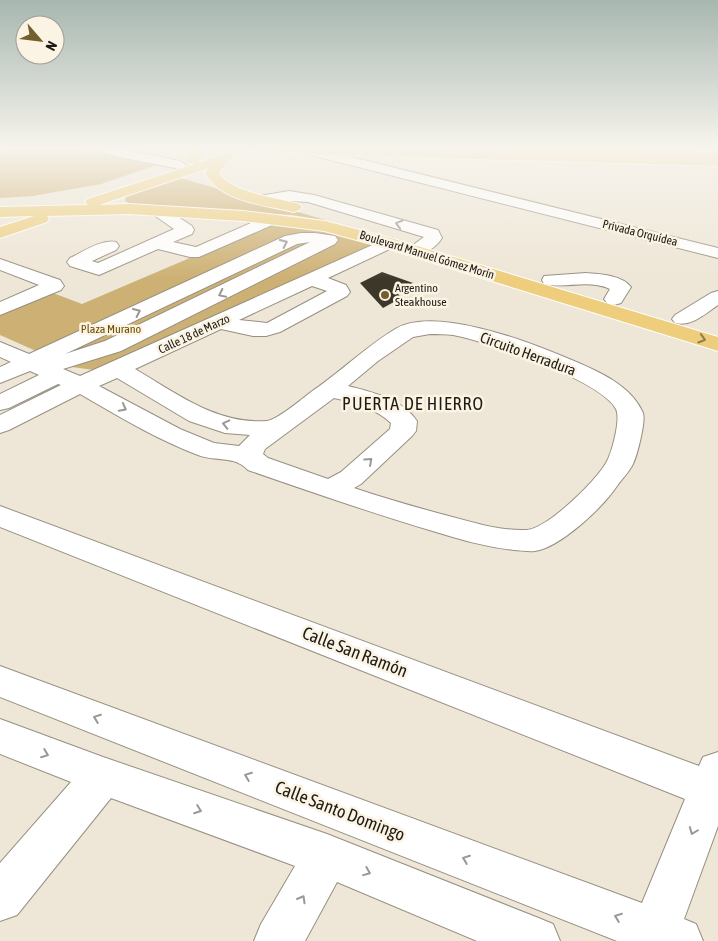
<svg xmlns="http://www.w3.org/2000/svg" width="718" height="941" viewBox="0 0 718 941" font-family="'Asap Condensed',sans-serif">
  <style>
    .green { fill: #cdb073 }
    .building { fill: #3d372a }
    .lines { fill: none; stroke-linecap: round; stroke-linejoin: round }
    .minor-casing { stroke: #979081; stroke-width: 2 }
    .major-casing { stroke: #fff; stroke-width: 2 }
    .minor { fill: #fff; fill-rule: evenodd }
    .major { fill: #eece7d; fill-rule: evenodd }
    .major-bridge-casing { stroke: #fff; stroke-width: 16; stroke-linecap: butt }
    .major-bridge { stroke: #eece7d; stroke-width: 14 }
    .oneway { stroke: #9a9896 }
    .oneway2 { stroke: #907d4e }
    .poi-dot { fill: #745e2e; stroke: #fbf3e3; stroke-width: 2 }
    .labels { text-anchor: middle; stroke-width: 5; stroke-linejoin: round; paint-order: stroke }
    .far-street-label { font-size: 12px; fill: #1e1b15; stroke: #fbf3e3 }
    .far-poi-label { font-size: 12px; fill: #1e1b15; stroke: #fbf3e3; text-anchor: start }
    .far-park-label { font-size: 12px; fill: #6c4f00; stroke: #fbf3e3 }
    .street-label { font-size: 15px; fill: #1e1b15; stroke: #fbf3e3 }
    .quarter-label { font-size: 18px; letter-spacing: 1px; fill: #1e1b15; stroke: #fbf3e3 }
    .near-street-label { font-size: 18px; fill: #1e1b15; stroke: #fbf3e3 }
  </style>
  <rect width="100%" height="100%" fill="#eee6d6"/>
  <path class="green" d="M8,147H68L160,164L101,184L33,196L0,198V152Z
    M177,177L329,221L292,215L136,207L125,201L127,193Z
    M274,222L337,232L376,244L94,370L72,367L0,335V315L53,293L82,304Z"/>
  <path class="building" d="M382,272L413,283L397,292L401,298L383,308L360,283Z"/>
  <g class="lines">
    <g class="minor-casing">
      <path id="minor" d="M93,147H112L180,161L187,165L180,169L115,156L94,150Z
        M294,147H311L718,248V258L295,151Z
        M289,191L314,195L438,230L442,238C436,248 420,258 408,255L405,251L424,237L308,202L289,201L264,204L259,202L256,199L259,196Z
        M157,205L163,207L192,226L194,230L192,234L173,242L196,247L267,216H279L281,219L279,222L199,257H190L158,249L99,275L70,266L67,262L70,258C83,252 101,239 116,242L119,246L116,250L92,261L98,263L174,229L151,213L149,210L151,207Z
        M301,233H315L335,236L338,240L335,244L121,351L63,369L80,376L388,238L394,239L397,243L394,247L328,278L346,285L350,292L347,296L280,332L266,336H253L221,329L135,369C176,393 217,425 267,421C277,420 302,399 311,392C341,372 366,346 397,328C435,307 524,340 562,356C590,368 630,382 643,413C646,421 637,456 633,464C629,472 622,479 617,486C603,507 561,547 535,551C528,552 520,550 514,550C486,547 462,540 436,532C372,513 311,492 248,470C234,455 216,462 198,455C156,439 118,416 80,394L9,430L0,433V415L61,385L58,384L9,408L0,410V394L39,375L30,371L0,383V367L11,362L0,357V342L29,354L285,236ZM310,242L105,341L65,354L297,244ZM312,286L327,291L267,323L239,320ZM430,334C438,334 445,334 453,335C486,341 601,380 616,409C621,419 612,453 606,463C596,481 546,530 526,530C497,531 469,521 441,514C412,506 383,498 354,488L361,484L412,436L416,431L417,421C402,399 372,392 348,386L378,361L413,337ZM117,378L189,421L225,433L250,435L239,446L214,443L180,429L99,386ZM334,398C355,402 376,409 391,423L390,429L341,472L328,479L268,458L263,454L265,449Z
        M0,259L60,280L64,286L61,290L0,315V302L39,285L0,270Z
        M586,273C600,274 622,275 631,287L621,303L614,305L607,303L604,299L610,289C588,279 566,289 544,284L542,280L544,276Z
        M718,291V305C705,314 691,327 675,323L672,319L675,315L711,293Z
        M0,506L699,766L703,757L718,752V826L684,919L696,924L703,941H617L0,697V666L642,903L685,799L0,527Z
        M0,719L103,757L327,834L536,917L553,924L560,941H477L337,882L305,941H254L261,924L295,866L111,798L17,915L0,921V863L71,782L0,754Z"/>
    </g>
    <g class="major-casing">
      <path id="major" d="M181,147C190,147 197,146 204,154L198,163L228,153L233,154L235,157L227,162L219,173C231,193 278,198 299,204L302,207L299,210L294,212C265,205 221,202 205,173L209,168L99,205L129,204L243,211L325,221L394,239L718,337V351L382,247L324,231L243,221L129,214L47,216L49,219L47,222L0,238V227L34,216L0,217V207L88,205L85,202L88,199L195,164L188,163L186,160L190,155Z
        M250,147H342L343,149L337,153L256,151L251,150Z"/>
    </g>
    <use href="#minor" class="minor"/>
    <use href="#major" class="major"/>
    <g class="major-bridge-casing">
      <path id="major-bridge" d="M308,147L718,159"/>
    </g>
    <use href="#major-bridge" class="major-bridge"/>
  </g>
  <defs><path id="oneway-chevron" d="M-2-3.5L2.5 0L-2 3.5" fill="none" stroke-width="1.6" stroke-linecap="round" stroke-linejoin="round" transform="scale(1.25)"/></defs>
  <g class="oneway">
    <use href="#oneway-chevron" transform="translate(399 224) rotate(-164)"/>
    <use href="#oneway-chevron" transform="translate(284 243) rotate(-25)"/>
    <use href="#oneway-chevron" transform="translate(222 294) rotate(154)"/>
    <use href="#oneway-chevron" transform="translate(137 312) rotate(-25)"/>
    <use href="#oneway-chevron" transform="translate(123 408) rotate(28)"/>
    <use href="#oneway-chevron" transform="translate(226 424) rotate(-167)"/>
    <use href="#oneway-chevron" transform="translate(369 461) rotate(-42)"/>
    <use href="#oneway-chevron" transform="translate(97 718) rotate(-159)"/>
    <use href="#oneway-chevron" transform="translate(45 754) rotate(21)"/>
    <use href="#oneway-chevron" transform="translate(248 776) rotate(-159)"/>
    <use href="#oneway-chevron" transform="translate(198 810) rotate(20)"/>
    <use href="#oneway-chevron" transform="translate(693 831) rotate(111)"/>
    <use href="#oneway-chevron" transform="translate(466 859) rotate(-159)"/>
    <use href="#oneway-chevron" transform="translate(367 872) rotate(22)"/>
    <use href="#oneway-chevron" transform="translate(302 899) rotate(-60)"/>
    <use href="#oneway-chevron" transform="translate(618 917) rotate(-159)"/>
  </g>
  <use class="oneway2" href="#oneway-chevron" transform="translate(702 339) rotate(17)"/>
  <linearGradient id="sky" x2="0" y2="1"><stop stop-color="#a7b7b0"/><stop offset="0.53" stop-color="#f7f4ed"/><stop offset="1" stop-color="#f7f4ed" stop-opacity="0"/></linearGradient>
  <rect width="718" height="279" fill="url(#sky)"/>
  <circle class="poi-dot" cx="385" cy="295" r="5"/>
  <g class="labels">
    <g class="far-street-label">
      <text transform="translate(640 233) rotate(14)" y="4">Privada Orquídea</text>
      <text transform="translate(427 255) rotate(17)" y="4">Boulevard Manuel Gómez Morín</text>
      <text transform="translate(194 334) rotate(-25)" y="4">Calle 18 de Marzo</text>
    </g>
    <g class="far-poi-label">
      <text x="395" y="292">Argentino<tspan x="395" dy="14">Steakhouse</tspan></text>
    </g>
    <g class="far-park-label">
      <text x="111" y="333">Plaza Murano</text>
    </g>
    <g class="street-label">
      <text transform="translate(528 354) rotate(20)" y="5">Circuito Herradura</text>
    </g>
    <g class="quarter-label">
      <text x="413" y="410">PUERTA DE HIERRO</text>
    </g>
    <g class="near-street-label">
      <text transform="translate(355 652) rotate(21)" y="6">Calle San Ramón</text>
      <text transform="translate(340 811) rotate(21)" y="6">Calle Santo Domingo</text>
    </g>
  </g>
  <g transform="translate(40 40) rotate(118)"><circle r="24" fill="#fbf3e3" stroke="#a39d91"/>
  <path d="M0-4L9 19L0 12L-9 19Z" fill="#745e2e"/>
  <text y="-8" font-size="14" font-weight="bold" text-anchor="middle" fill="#1e1b15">N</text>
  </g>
</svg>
